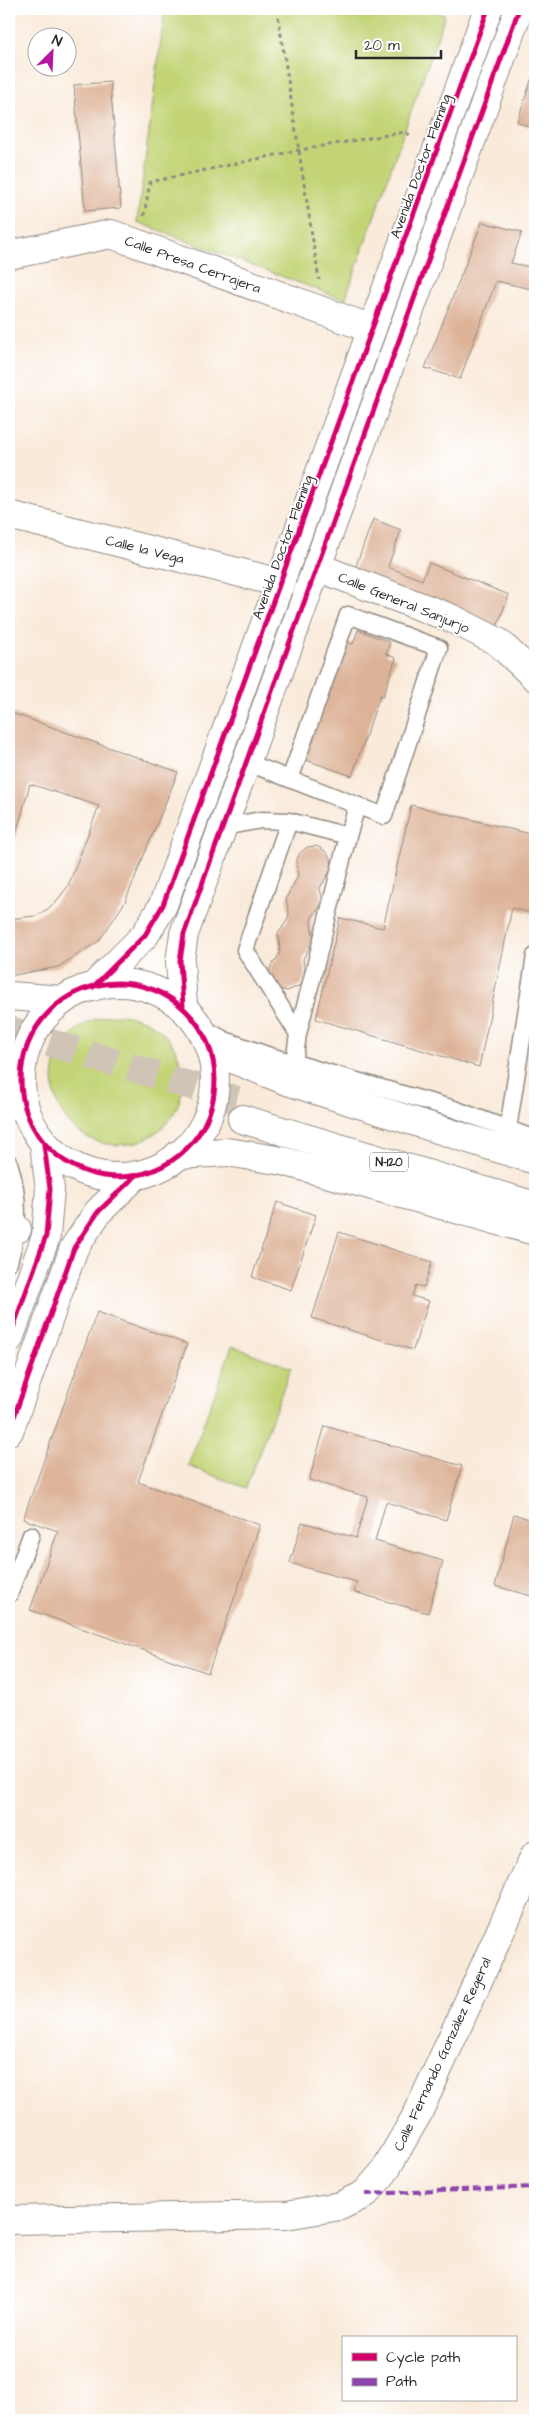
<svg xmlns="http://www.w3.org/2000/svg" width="544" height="2429" viewBox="0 0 544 2429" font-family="'Architects Daughter',sans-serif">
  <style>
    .green { fill: #c2d476; stroke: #768050 }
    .building { fill: #ddb398 }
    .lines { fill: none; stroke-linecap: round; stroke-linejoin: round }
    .trunk-tunnel { stroke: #d0c4b7; stroke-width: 28; stroke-dasharray: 28 14; stroke-linecap: butt }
    .service-casing { stroke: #928a82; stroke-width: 19 }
    .minor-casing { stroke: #928a82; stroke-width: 30 }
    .primary-casing { stroke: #928a82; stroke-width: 30 }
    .trunk-casing { stroke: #928a82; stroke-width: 30 }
    .path { stroke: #928a82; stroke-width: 3; stroke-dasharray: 4 4; stroke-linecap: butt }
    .service { stroke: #fff; stroke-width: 16 }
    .minor { stroke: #fff; stroke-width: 28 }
    .primary { stroke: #fff; stroke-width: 28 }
    .trunk { stroke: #fff; stroke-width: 28 }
    .quiet { stroke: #8e44ad; stroke-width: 4; stroke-dasharray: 8 4; stroke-linecap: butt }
    .cycleway-casing { stroke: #fff; stroke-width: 8 }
    .cycleway { stroke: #d6006c; stroke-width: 5 }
    .labels { text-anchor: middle; stroke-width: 4; stroke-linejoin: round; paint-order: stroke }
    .shield { fill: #fff; stroke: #6b6b6b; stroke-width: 1 }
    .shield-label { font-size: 12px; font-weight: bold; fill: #2b2b2b }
    .street-label { font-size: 14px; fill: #2b2b2b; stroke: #fff }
  </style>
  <rect width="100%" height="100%" fill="#fff"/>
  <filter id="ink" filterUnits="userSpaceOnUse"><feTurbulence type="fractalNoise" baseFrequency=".02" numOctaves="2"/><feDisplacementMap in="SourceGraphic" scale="10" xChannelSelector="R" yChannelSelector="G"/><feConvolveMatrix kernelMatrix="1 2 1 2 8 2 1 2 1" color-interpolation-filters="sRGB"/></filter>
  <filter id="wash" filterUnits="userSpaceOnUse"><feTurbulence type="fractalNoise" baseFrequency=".0096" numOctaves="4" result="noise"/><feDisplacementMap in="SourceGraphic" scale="20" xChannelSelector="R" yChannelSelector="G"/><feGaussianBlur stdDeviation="1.12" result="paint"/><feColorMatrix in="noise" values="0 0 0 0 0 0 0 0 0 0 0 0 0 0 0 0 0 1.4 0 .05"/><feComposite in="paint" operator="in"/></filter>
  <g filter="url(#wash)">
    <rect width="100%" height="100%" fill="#f9eada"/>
    <path class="green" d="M165,9H428L445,15L345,300L137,222Z
      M53 1080a65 65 0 1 1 130 0a65 65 0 1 1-130 0Z
      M232,1346L291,1368L246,1488L188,1466Z"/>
    <g id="blocks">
      <path class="building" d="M535,69V129L517,122Z
        M110,82L121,208L85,211L74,85Z
        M482,222L522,232L511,263L535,268V290L496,281L460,379L425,368Z
        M373,519L401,530L388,567L422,580L429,563L509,595L496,629L353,574Z
        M358,630L390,642L386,654L396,658L383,696L380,695L352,776L303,759L344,641L353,644Z
        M9,712L178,772L125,902L99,941L58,967L9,976V919L35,916L48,909L59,898L68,886L99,806L30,784L9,859Z
        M411,805L535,835V914L512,908L479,1067L316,1019L340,918L383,928Z
        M317,846L325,851L331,859L332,868L320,888L323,903L312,917L311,924L314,939L303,959L305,976L301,985L287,991L280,989L275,984L270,977V968L279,955L280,948L278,934L288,919L289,913L286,898L298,876L296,861L300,853L307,847Z
        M277,1202L316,1215L291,1290L252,1277Z
        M339,1232L432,1262L424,1287L416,1285L412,1296L429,1301L413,1350L312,1318Z
        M97,1312L187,1344L138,1482L260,1525L208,1673L30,1610L58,1531L23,1519Z
        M325,1426L462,1466L446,1520L386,1502L375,1541L443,1561L428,1613L354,1592L357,1582L290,1563L302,1522L356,1538L368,1497L309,1480Z
        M514,1514L535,1521V1597L495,1586Z"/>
    </g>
  </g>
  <g filter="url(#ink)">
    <use href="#blocks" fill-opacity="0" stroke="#928a82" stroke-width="1"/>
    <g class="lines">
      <path class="trunk-tunnel" d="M9,1030L247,1103"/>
      <g class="service-casing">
        <path id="service" d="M246,762L384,816L439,648L348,615L290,779
          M289,821L348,836L298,1034
          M223,827L261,820L289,821L245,950L298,1034L294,1063
          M348,836L357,806
          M203,1028L225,1040L270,1056L454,1109L535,1139
          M508,1129L535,956
          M9,1163C20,1197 19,1228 9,1262
          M9,1595L31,1535"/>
      </g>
      <g class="minor-casing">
        <path id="minor" d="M9,255L111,234L372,329
          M9,515L281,583
          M317,567L453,619L498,642L535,677
          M9,1227L17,1229
          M9,2220L286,2215L340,2206L365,2194L384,2172L418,2113L535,1855"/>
      </g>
      <g class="primary-casing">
        <path id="primary" d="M21 1080a97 97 0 1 1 194 0a97 97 0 1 1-194 0Z
          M93,987L145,935L163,905L488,9
          M183,1006L180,961L184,934L519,9
          M9,1339L46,1236L50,1189L44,1145
          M9,1431L74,1248L98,1212L135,1176"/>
      </g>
      <g class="trunk-casing">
        <path id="trunk" d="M9,996L63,1000
          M213,1051L287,1081L535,1160
          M9,1097L22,1108
          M242,1119L535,1206
          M178,1155L227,1152L283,1161L535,1231"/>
      </g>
      <path class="path" d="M277,9L319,280
        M144,216L150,182L299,150L405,132L411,136"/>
      <use href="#service" class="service"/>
      <use href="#minor" class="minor"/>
      <use href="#primary" class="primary"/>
      <use href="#trunk" class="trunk"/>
      <path class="quiet" d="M365,2194L535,2187"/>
      <g class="cycleway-casing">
        <path id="cycleway" d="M21 1080a97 97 0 1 1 194 0a97 97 0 1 1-194 0Z
          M93,987L145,935L163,905L488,9
          M183,1006L180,961L184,934L519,9
          M9,1339L46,1236L50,1189L44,1145
          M9,1431L74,1248L98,1212L135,1176"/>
      </g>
      <use href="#cycleway" class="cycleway"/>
    </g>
  </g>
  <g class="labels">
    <rect class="shield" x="370" y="1152.5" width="38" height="19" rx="4"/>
    <g class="shield-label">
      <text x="389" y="1166">N-120</text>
    </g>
    <g class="street-label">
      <text transform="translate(420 166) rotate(-70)" y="5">Avenida Doctor Fleming</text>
      <text transform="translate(193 264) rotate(20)" y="5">Calle Presa Cerrajera</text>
      <text transform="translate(282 547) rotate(-70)" y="5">Avenida Doctor Fleming</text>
      <text transform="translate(145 549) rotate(14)" y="5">Calle la Vega</text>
      <text transform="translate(404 602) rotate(22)" y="5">Calle General Sanjurjo</text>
      <text transform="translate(442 2054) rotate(-65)" y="5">Calle Fernando González Regeral</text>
    </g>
  </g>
  <rect width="544" height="2429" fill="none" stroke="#fff" stroke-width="30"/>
  <rect x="342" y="2336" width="175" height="65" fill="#ffffff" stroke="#aaaaaa"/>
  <rect x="352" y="2353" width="25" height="8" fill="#d6006c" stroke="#aaaaaa"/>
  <text x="386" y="2362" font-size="15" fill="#2b2b2b">Cycle path</text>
  <rect x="352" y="2378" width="25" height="8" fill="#8e44ad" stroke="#aaaaaa"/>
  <text x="386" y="2386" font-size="15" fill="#2b2b2b">Path</text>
  <g transform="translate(52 52) rotate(24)"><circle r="24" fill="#ffffff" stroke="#aaaaaa"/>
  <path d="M0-4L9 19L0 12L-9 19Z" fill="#b5179e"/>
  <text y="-8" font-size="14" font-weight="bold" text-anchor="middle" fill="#2b2b2b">N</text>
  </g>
  <path d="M356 50v8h85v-8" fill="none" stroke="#2b2b2b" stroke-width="2.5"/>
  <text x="364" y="50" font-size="15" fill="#2b2b2b" stroke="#ffffff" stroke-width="4" paint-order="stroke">20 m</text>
</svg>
